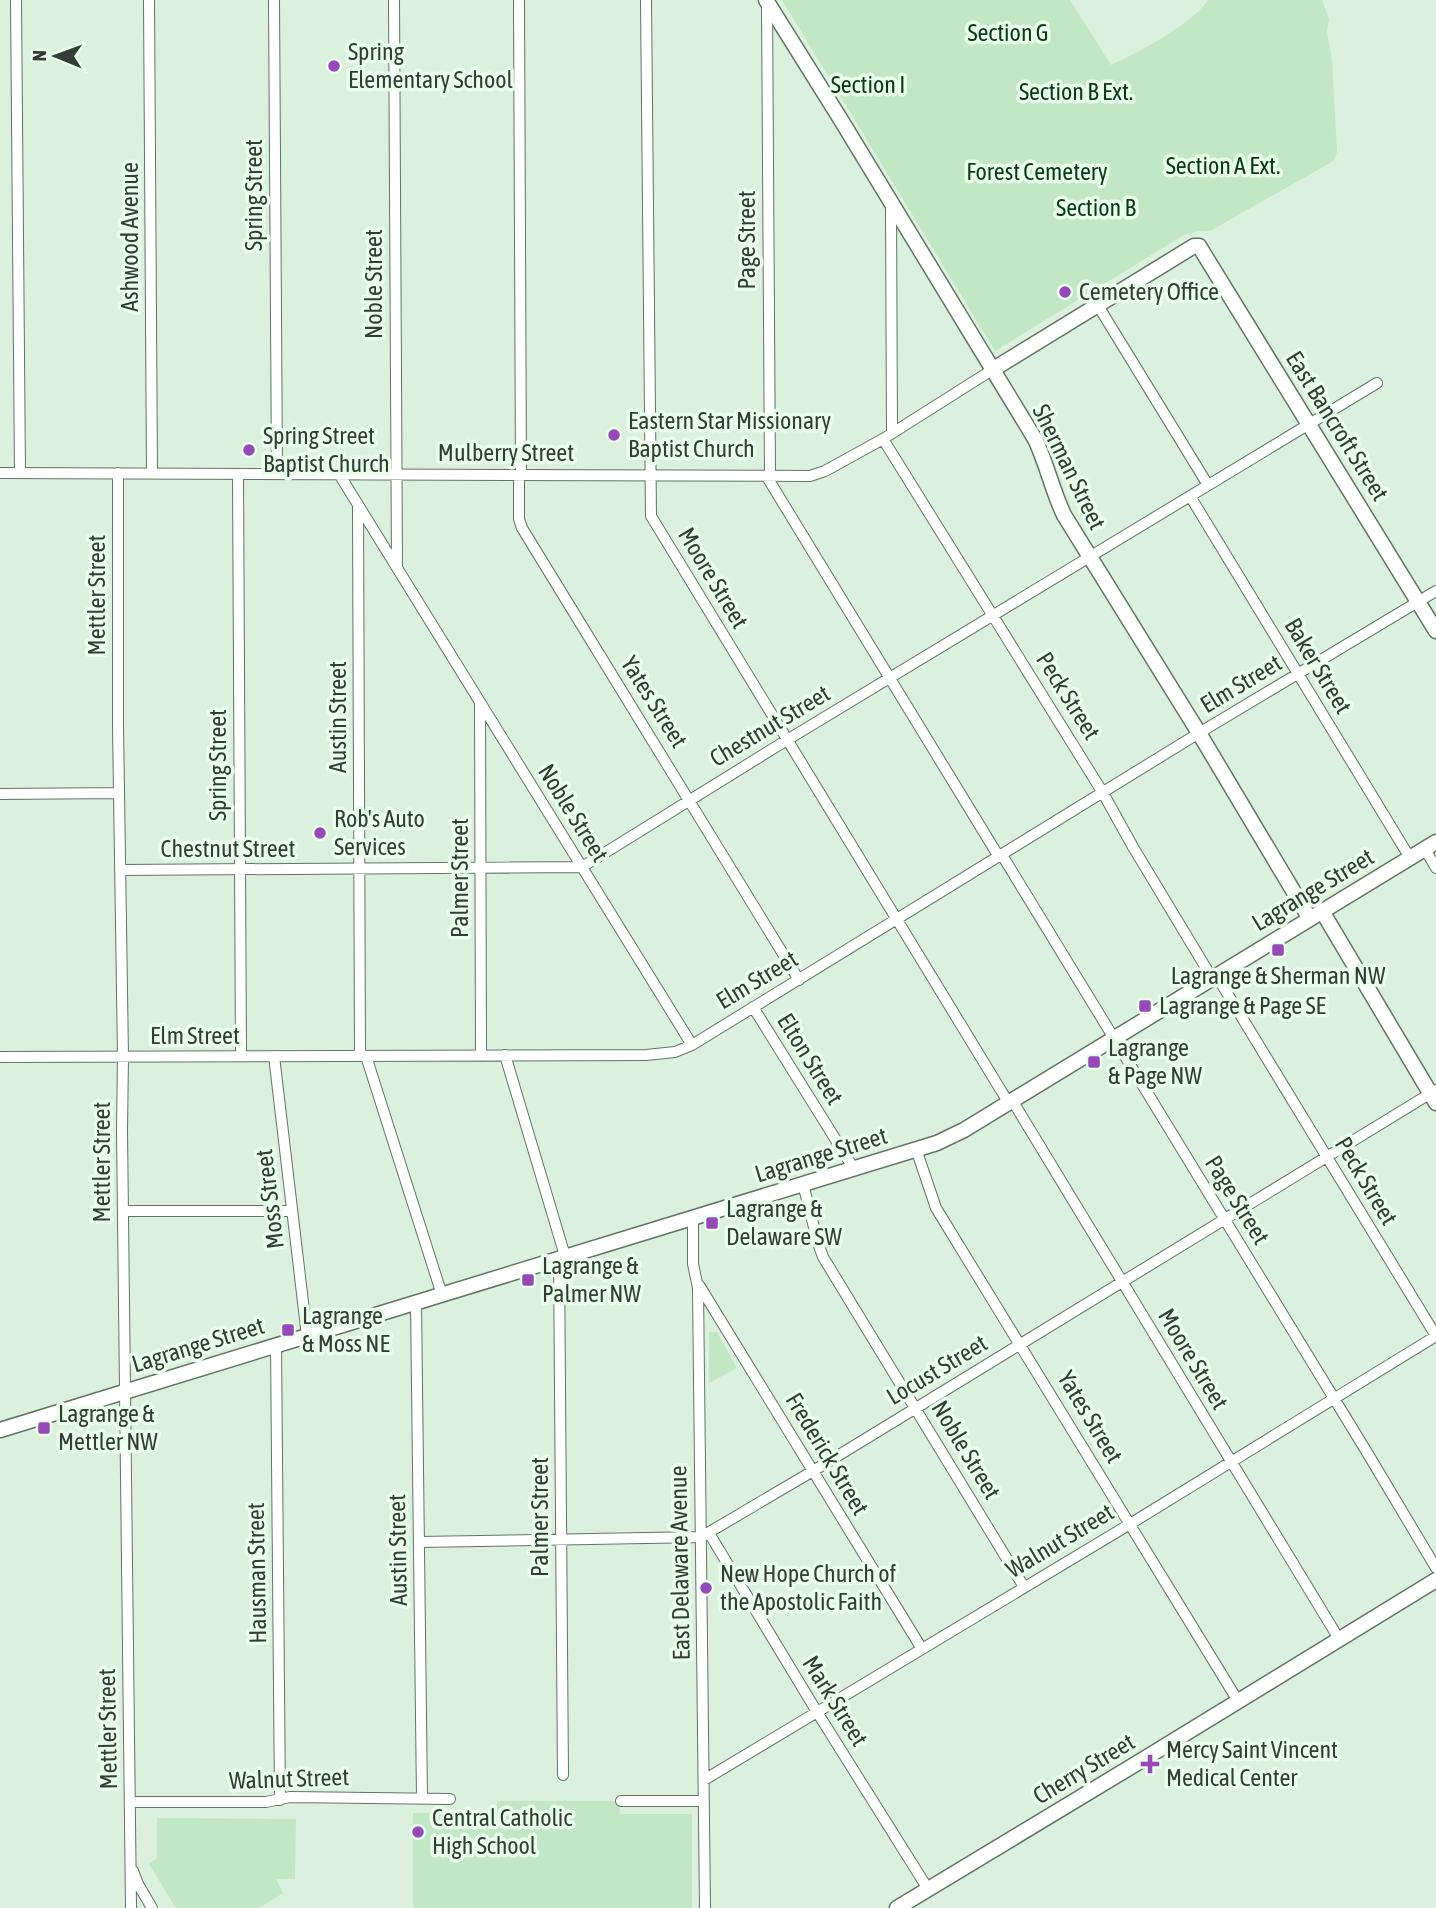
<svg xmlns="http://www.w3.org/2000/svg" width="1436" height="1908" viewBox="0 0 1436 1908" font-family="'Asap Condensed',sans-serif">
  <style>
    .green { fill: #c1e7c5 }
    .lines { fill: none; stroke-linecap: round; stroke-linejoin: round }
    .street-casing { stroke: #617564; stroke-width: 12 }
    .secondary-casing { stroke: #617564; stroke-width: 17 }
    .street { stroke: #fff; stroke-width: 10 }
    .secondary { stroke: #fff; stroke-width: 14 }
    .poi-dot { fill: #9749ba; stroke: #e8feea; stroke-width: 2.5 }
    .labels { text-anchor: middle; stroke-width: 7; stroke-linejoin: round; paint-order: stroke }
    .park-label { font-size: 24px; fill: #093917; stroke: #e8feea }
    .poi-label { font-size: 24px; fill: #333c35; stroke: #e8feea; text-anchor: start }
    .street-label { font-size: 24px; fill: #333c35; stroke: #e8feea }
  </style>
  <rect width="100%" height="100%" fill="#dbf1dd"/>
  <path class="green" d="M782,0H1070L1111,65C1138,53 1192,24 1208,0H1322L1329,19L1327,31L1332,61L1337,152L1334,160L1328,164L1210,231H1199L1184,235L995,351Z
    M709,1332H717L737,1368L709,1383Z
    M497,1801H619L620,1814H692V1908H415L413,1905V1813H497Z
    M157,1818L296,1819L295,1879H276L283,1893L259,1908H176L149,1864L157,1858Z"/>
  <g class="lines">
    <g class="street-casing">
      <path id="street" d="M16,0L20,473
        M149,0L152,474
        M274,0L277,474
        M394,0L397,566
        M519,0L521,476
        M646,0L651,516L1008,1102
        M767,2L770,477
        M891,206L892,433
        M1097,304L1208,485
        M883,439L1103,793L1133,847L1212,978
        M0,473L810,476L825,471L883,439L992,370
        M118,473V725L123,1057L122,1130L131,1908
        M238,474L241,1056
        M339,474L692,1045
        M519,476V519L522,528L799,980
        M767,477L999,857
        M1190,496L1410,858
        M358,507L360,1056
        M480,703L481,1056
        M0,794L118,793
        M1425,849L1436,868
        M1002,855L1368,1454L1436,1568
        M120,870L582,867L787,740L1377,383
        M1216,975L1436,1336
        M753,1007L854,1169
        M505,1055L565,1256
        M274,1056L307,1336
        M366,1056L442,1295
        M0,1057L646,1055L675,1052L692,1045L1199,733L1436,591
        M1012,1100L1339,1639
        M916,1149L936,1208L1238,1701
        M803,1184L818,1243L823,1257L1024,1587
        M123,1211H292
        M693,1217V1264L698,1288L705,1908
        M559,1258L563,1775
        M699,1285L922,1649
        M416,1303L422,1798
        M276,1345L280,1800
        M709,1533L817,1712L928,1889
        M419,1542L701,1537L813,1471L1436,1090
        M704,1780L1130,1524L1436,1336
        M621,1801H704
        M130,1802H266L290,1797L450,1799
        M133,1871L138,1884L152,1908"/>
    </g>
    <g class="secondary-casing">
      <path id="secondary" d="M766,0L841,120L1035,439C1047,464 1052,490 1064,515L1199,733L1310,919
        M992,370L1194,246H1199L1436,631
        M1322,911L1436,1103
        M0,1430L937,1143L964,1130L1436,842
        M897,1908L1134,1765L1436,1580"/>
    </g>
    <use href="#street" class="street"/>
    <use href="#secondary" class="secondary"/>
  </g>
  <g class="poi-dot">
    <circle cx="334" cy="66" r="7"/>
    <circle cx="1065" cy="292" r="7"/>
    <circle cx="614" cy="435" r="7"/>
    <circle cx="249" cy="450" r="7"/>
    <circle cx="320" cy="833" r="7"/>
    <rect x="1271" y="943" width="14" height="14" rx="3.5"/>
    <rect x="1138" y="999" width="14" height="14" rx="3.5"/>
    <rect x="1087" y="1055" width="14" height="14" rx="3.5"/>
    <rect x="705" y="1216" width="14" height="14" rx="3.5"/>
    <rect x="521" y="1273" width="14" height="14" rx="3.5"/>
    <rect x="281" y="1323" width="14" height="14" rx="3.5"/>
    <rect x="37" y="1421" width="14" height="14" rx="3.5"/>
    <circle cx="706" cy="1588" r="7"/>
    <path d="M1146.5 1753.5h7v7h7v7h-7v7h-7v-7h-7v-7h7z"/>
    <circle cx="418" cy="1832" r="7"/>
  </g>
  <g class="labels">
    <g class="park-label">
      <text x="1008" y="41">Section G</text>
      <text x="868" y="93">Section I</text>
      <text x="1076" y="100">Section B Ext.</text>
      <text x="1223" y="174">Section A Ext.</text>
      <text x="1037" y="180">Forest Cemetery</text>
      <text x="1096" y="216">Section B</text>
    </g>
    <g class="poi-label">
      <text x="348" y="60">Spring<tspan x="348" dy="28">Elementary School</tspan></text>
      <text x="1079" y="300">Cemetery Office</text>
      <text x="628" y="429">Eastern Star Missionary<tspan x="628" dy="28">Baptist Church</tspan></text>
      <text x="263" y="444">Spring Street<tspan x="263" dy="28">Baptist Church</tspan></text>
      <text x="334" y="827">Rob's Auto<tspan x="334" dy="28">Services</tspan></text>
      <text x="1278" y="984" text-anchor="middle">Lagrange &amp; Sherman NW</text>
      <text x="1159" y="1014">Lagrange &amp; Page SE</text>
      <text x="1108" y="1056">Lagrange<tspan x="1108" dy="28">&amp; Page NW</tspan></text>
      <text x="726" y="1217">Lagrange &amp;<tspan x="726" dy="28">Delaware SW</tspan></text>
      <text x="542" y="1274">Lagrange &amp;<tspan x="542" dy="28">Palmer NW</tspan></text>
      <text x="302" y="1324">Lagrange<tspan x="302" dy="28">&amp; Moss NE</tspan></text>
      <text x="58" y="1422">Lagrange &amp;<tspan x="58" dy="28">Mettler NW</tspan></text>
      <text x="720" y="1582">New Hope Church of<tspan x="720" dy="28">the Apostolic Faith</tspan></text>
      <text x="1166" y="1758">Mercy Saint Vincent<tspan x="1166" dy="28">Medical Center</tspan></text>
      <text x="432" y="1826">Central Catholic<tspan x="432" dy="28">High School</tspan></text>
    </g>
    <g class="street-label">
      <text transform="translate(254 195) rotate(-90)" y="8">Spring Street</text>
      <text transform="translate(130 237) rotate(-90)" y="8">Ashwood Avenue</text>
      <text transform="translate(747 240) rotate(-90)" y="8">Page Street</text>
      <text transform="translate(374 284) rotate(-90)" y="8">Noble Street</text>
      <text transform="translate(1337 426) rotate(58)" y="8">East Bancroft Street</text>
      <text x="506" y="461">Mulberry Street</text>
      <text transform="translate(1069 467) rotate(64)" y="8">Sherman Street</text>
      <text transform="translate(713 578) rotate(59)" y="8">Moore Street</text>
      <text transform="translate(97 595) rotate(-90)" y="8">Mettler Street</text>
      <text transform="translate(1318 666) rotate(59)" y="8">Baker Street</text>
      <text transform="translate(1241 684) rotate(-31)" y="8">Elm Street</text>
      <text transform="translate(1068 696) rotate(58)" y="8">Peck Street</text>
      <text transform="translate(654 702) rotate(58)" y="8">Yates Street</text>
      <text transform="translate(338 717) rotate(-90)" y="8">Austin Street</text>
      <text transform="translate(770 726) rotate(-31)" y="8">Chestnut Street</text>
      <text transform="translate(218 765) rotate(-90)" y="8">Spring Street</text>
      <text transform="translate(573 813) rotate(58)" y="8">Noble Street</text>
      <text x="228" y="857">Chestnut Street</text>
      <text transform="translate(460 878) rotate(-90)" y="8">Palmer Street</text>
      <text transform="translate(1313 890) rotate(-31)" y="8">Lagrange Street</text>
      <text transform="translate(757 980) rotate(-31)" y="8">Elm Street</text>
      <text x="195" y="1044">Elm Street</text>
      <text transform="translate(810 1059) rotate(58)" y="8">Elton Street</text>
      <text transform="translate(821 1155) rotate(-17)" y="8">Lagrange Street</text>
      <text transform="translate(102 1162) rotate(-90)" y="8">Mettler Street</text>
      <text transform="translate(1366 1181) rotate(59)" y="8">Peck Street</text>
      <text transform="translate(270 1199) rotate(-97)" y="8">Moss Street</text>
      <text transform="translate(1237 1200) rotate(58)" y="8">Page Street</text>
      <text transform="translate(198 1345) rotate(-17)" y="8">Lagrange Street</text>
      <text transform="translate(1193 1359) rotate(59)" y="8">Moore Street</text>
      <text transform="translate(937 1370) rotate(-31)" y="8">Locust Street</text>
      <text transform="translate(1090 1417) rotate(59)" y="8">Yates Street</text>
      <text transform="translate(966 1450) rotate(59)" y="8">Noble Street</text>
      <text transform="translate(827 1454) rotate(59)" y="8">Frederick Street</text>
      <text transform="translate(540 1517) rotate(-90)" y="8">Palmer Street</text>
      <text transform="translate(1060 1541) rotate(-31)" y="8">Walnut Street</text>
      <text transform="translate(398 1550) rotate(-91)" y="8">Austin Street</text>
      <text transform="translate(680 1563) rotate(-91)" y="8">East Delaware Avenue</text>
      <text transform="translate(257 1573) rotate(-91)" y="8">Hausman Street</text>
      <text transform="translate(835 1701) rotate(58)" y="8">Mark Street</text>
      <text transform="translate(108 1729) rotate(-91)" y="8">Mettler Street</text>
      <text transform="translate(1084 1769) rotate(-31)" y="8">Cherry Street</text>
      <text transform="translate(289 1779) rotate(-2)" y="8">Walnut Street</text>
    </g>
  </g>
  <g transform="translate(56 56) rotate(271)" stroke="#e8feea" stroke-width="5" paint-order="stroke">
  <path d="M0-5L12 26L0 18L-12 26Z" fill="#333c35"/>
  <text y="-10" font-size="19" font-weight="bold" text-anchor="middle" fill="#333c35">N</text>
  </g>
</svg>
